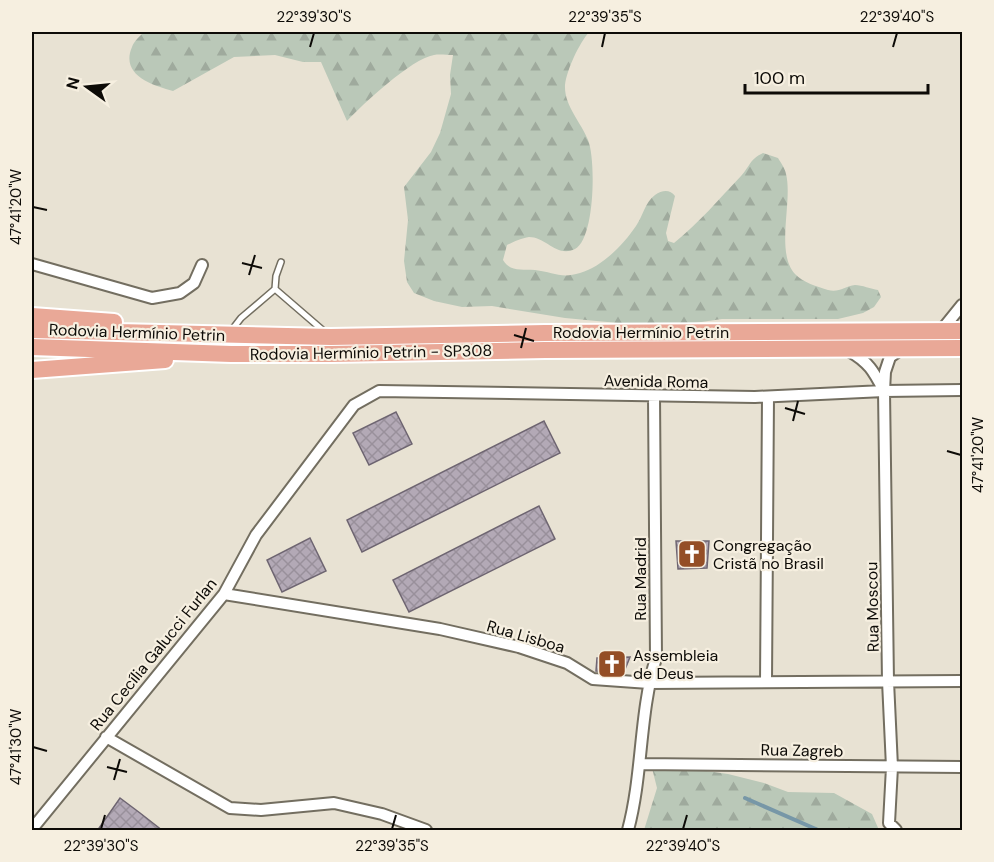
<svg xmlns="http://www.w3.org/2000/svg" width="994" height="862" viewBox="0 0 994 862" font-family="'DM Sans',sans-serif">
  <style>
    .forest { fill: url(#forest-firs) }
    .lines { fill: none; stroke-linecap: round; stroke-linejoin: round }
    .stream { stroke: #7797a7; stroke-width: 4 }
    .building { fill: url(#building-cross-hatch); stroke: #6e6571; stroke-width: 1.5 }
    .service-casing { stroke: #736e60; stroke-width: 8 }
    .minor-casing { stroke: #736e60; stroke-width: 14 }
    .primary-casing { stroke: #fff; stroke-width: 20 }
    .service { stroke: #fff; stroke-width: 5 }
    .minor { stroke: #fff; stroke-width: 10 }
    .primary { stroke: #e9a897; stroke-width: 16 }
    .ticks { fill: none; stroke: #0d0b07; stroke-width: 2 }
    .labels { text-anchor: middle; stroke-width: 4.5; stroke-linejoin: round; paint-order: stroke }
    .street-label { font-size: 16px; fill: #0d0b07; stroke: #f6efe0 }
    .poi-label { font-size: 16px; fill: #0d0b07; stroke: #f6efe0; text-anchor: start }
    .neatline { fill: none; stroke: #0d0b07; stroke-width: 2 }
    .ticks-label { font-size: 15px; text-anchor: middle; fill: #0d0b07 }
  </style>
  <defs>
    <pattern id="forest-firs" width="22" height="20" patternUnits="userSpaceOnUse" patternTransform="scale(1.5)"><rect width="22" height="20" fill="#bac8b8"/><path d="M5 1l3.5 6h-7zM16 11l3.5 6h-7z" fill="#9faa9d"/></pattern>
    <pattern id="building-cross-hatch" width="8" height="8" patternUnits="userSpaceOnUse" patternTransform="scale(1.5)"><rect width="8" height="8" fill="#b3a9b6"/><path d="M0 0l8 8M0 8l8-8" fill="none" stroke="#99909b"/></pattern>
  </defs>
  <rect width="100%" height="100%" fill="#e8e2d3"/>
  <path class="forest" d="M144,32H589C579,44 567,69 565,85C564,106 581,122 588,140C596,159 595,239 575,249C557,258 546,237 529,237C522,238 513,242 507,245L503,260C510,272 522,269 535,270C553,272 561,279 580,273C603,266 623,245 636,226C643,216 645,202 655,195C662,190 670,189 675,196L666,233L668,241L674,243C699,223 719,199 741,176C750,166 750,159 763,153L778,158C781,163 785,168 786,174C793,201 775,252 795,274C802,282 818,287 828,290C839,293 845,286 855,285C862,285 871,289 878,290L881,297L874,307L863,313L838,319H722L688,324L639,325L565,318L492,306L462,307L434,301L414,293L407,282L404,261L408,220L404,187L431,152L440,133L451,94L450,75L453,55C447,55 439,54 434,55C411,59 363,104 347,121L321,62H303L275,55L234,57L173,91C152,85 120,75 132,47C134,41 140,36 144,32Z
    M678,767L728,774L764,783L788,792L834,793L872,814L879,830H644L657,788L652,768Z"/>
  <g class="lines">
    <path class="stream" d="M745,798L818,830"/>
  </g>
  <path class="building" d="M396,412L412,444L369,465L353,433Z
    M544,421L560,453L362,552L347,520Z
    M539,506L555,539L409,612L393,580Z
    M310,538L326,571L282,592L267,560Z
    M676,541H709L707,568L678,569Z
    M630,657L624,672L596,671L597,658Z
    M120,798L140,813L163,831H97Z"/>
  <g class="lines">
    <g class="service-casing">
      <path id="service" d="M275,289L326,333
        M231,331L241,318L275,289L276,276L281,262"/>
    </g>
    <g class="minor-casing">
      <path id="minor" d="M32,264L152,298L180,293L194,283L202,265
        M941,331L962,305
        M849,351C869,362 874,372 884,391L885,372L890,357L900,350
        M884,391L888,681L892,767L889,823L896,830
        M224,594L440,629L519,647L567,663L593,679L649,683L962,681
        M766,682L768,397
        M106,737L230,808L261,810L334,803L382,814L426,830
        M640,764L962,767
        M32,829L224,594L256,535L354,405L379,391L755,397L884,391L962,390
        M628,830C643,774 639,714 656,658L654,396"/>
    </g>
    <g class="primary-casing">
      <path id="primary" d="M32,316L114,322
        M32,330L331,337L545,333L962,331
        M32,347L231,354H331L545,350L962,348
        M32,370L165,360"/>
    </g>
    <use href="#service" class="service"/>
    <use href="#minor" class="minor"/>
    <use href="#primary" class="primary"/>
  </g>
  <path class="ticks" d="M310,47L314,33M602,47L605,33M893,47L897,33M33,207L47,210M242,263L262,268M249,275L255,255M514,335L534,341M521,348L526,328M785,408L805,414M793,421L798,401M947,451L961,455M33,747L47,751M107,767L127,772M114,780L120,759M101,829L105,815M392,829L396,815M683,829L687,815"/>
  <defs>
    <g id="church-square" transform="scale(1.5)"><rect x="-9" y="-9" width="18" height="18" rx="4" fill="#944e26" stroke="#f6efe0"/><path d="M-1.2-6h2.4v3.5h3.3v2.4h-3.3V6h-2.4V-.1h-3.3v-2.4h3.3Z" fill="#fff"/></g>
  </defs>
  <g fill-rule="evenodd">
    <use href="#church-square" x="692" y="554"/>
    <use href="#church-square" x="612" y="664"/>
  </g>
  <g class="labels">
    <g class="street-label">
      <text transform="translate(137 332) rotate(2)" y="6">Rodovia Hermínio Petrin</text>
      <text x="641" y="338">Rodovia Hermínio Petrin</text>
      <text transform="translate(371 352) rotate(-1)" y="6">Rodovia Hermínio Petrin - SP308</text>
      <text transform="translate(656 381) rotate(1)" y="6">Avenida Roma</text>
      <text transform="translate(640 579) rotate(-90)" y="6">Rua Madrid</text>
      <text transform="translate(872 607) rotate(-91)" y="6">Rua Moscou</text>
      <text transform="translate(526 636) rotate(16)" y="6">Rua Lisboa</text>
      <text transform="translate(153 654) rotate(-51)" y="6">Rua Cecília Galucci Furlan</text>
      <text transform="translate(802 750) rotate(1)" y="6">Rua Zagreb</text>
    </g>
    <g class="poi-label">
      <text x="713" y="551">Congregação<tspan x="713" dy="18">Cristã no Brasil</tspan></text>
      <text x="633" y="661">Assembleia<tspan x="633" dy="18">de Deus</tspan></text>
    </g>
  </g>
  <rect width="994" height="862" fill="none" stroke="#f6efe0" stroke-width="66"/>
  <g transform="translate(87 87) rotate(285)" stroke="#f6efe0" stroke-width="4.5" paint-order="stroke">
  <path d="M0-4.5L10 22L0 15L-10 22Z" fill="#0d0b07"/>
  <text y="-9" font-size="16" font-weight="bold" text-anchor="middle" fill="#0d0b07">N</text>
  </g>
  <path d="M745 84v9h183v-9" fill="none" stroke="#0d0b07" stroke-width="3"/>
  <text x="754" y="84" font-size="18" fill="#0d0b07" stroke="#f6efe0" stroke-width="4.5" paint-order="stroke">100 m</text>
  <rect x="33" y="33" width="928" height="796" class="neatline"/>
  <g class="ticks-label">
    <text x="314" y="22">22°39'30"S</text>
    <text x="605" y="22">22°39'35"S</text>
    <text x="897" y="22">22°39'40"S</text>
    <text transform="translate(16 207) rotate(-90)" y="5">47°41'20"W</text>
    <text transform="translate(978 455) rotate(-90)" y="5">47°41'20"W</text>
    <text transform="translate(16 747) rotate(-90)" y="5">47°41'30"W</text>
    <text x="101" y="851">22°39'30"S</text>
    <text x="392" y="851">22°39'35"S</text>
    <text x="683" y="851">22°39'40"S</text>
  </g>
</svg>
